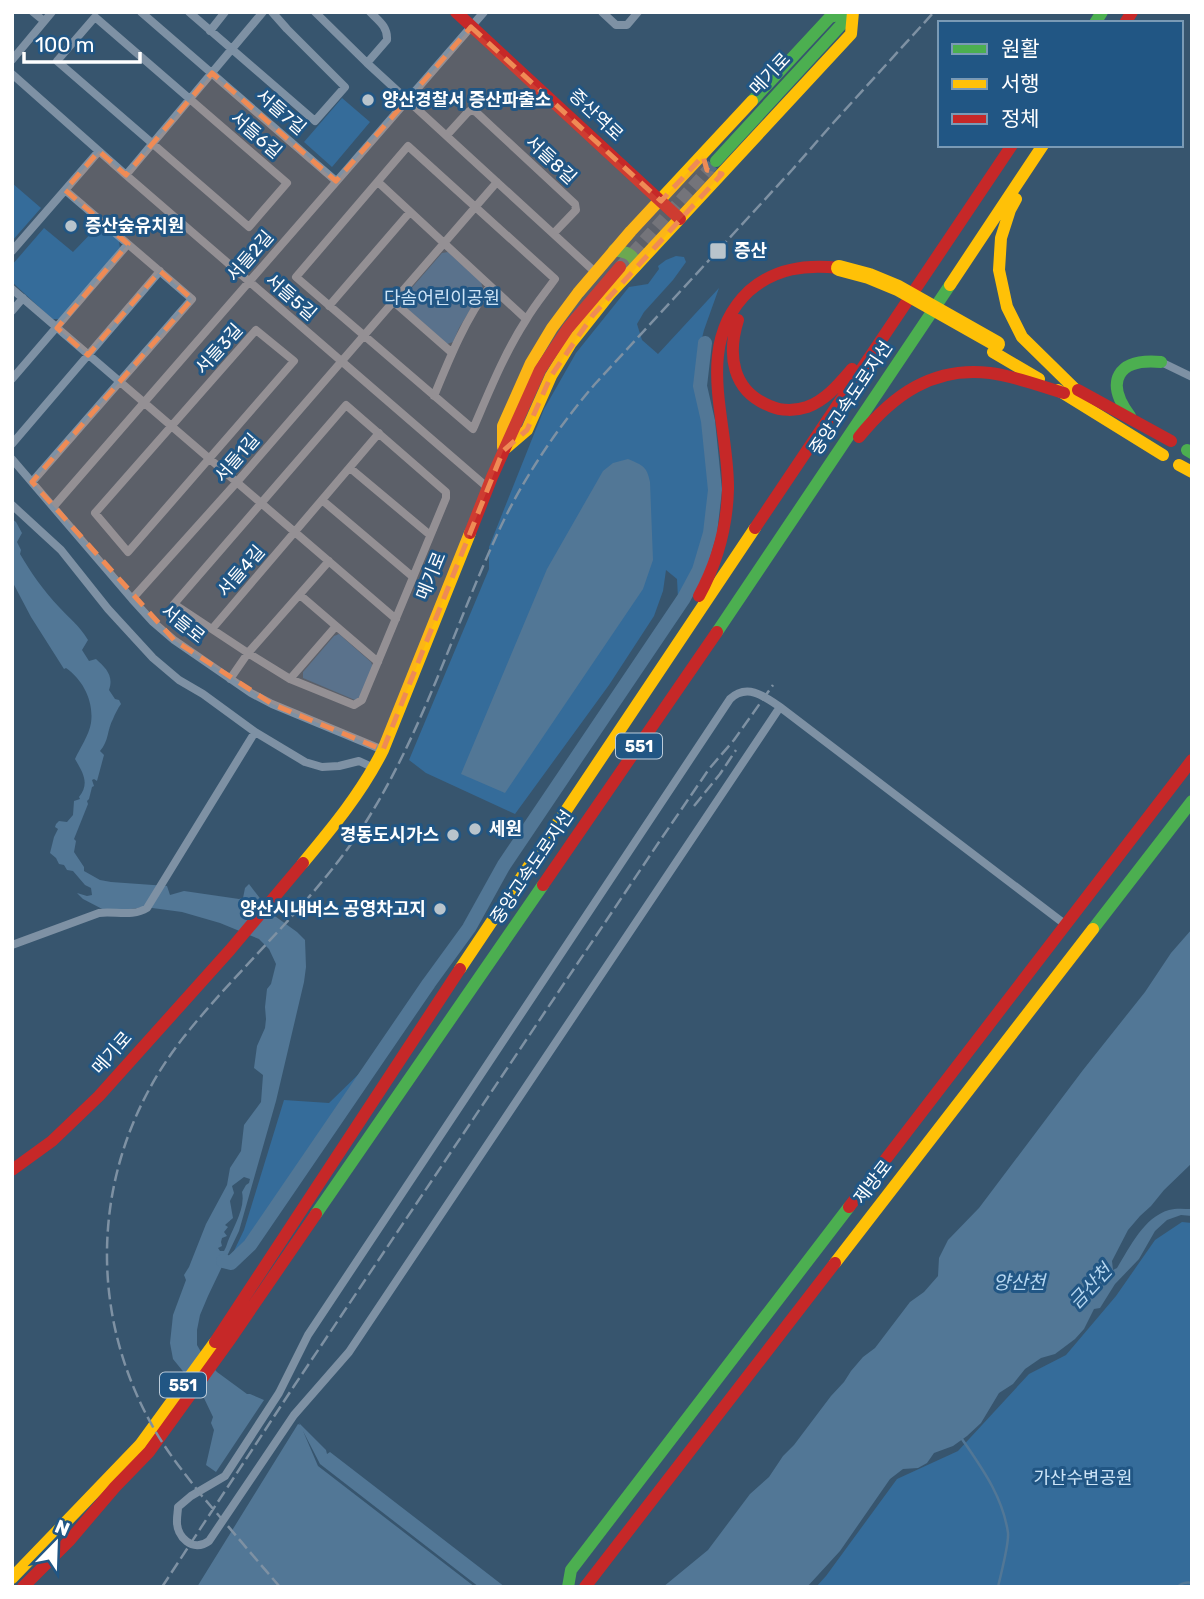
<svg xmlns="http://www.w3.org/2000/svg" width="1204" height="1599" viewBox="0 0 1204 1599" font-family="Rubik,'Noto Sans KR',sans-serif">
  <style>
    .green { fill: #356c9a }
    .water { fill: #527796; fill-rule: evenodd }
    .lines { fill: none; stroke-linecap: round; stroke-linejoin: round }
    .stream { stroke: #527796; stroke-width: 2.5 }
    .river { stroke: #527796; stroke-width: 14 }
    .secondary-tunnel { stroke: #556e84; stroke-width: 12; stroke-dasharray: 12 6; stroke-linecap: butt }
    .street { stroke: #7e91a4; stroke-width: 8 }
    .fast { stroke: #4caf50; stroke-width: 12 }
    .slow { stroke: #ffc107; stroke-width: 12 }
    .jam { stroke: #c62828; stroke-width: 12 }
    .rail { stroke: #7e91a3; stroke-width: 2.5; stroke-dasharray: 12 5; stroke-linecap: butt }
    .slow-bridge { stroke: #ffc107; stroke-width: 16 }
    .marked { fill: #ef8b55; fill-opacity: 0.2; stroke: #ef8b55; stroke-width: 5; stroke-dasharray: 14 9; stroke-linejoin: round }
    .poi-dot { fill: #b9c4cc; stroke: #215684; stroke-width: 2.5 }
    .labels { text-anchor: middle; stroke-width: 6; stroke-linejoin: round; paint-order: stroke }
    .shield { fill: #215684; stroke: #bcccda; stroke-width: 2 }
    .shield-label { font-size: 16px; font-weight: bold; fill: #fff }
    .street-label { font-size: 18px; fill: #fff; stroke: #215684 }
    .poi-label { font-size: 18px; font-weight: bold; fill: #fff; stroke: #215684; text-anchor: start }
    .park-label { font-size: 18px; fill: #cde4f7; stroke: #215684 }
    .water-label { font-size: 19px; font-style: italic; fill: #b5d6f0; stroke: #215684 }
  </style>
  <rect width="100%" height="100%" fill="#37556e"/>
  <path class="green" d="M342,98L370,122L332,167L304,142Z
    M12,183L41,208L12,241Z
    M100,224L119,241L120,248L60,319H52L12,282V265L44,228L73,252Z
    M448,252L481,282L483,289L459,328L453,342L447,344L402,304V299L442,253Z
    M676,256L684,257L686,262L673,280L644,312L637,324L642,340L658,354L719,288L704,330L699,350L696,390L705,430L711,499L704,537L697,566L678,598L677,579L666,570L663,591L654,616L609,685L515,814L426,773L409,760L489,569V547L544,409L576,353L629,287L648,284L659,269L658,266L666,260Z
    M339,634L371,662L373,667L360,697L355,700L303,678V672L334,636Z
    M367,1066L246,1244L238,1253L232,1255L244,1230L284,1100L329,1103Z
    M1182,1222L1192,1223V1587H816L826,1576L897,1479L958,1451L1029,1374L1066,1355L1116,1296L1155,1240Z"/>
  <path class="water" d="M628,459C642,465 647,466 650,482L653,560L643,589L505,793L461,774L547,569L603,471L613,463Z
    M12,519L16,522L22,533L17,542L21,550L20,554C31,573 44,591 59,607C71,620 78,624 88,640L82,650L89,661L96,659C106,668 114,676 109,690L115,699L119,700L121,704C118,708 115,714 113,719C107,730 109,741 100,751L104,755L97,781L94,779L92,780L94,786L92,787L89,799L87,801L88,804L74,839L76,841L74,852L84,867V871L100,880L111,882L167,886L170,895L184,891L239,899L243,898L245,888L249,884L272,914L297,932L305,940L306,967L304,982L276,1101L239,1231L208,1296L200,1315L197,1330V1345L205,1359L217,1372L247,1394H250L264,1400L216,1472L206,1465L214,1430L211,1423L213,1417L203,1396L173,1359L170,1343L173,1315L186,1280L184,1275L189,1267L206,1224L227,1185L230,1168L241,1151L244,1125L261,1102L263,1075L254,1068L257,1046L265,1028L266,1019L265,1007L267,989L271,984L276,964L269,949L259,939L220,923L182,912L145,907L108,912L83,899L77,893L87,896L92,895L91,888L85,885L73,871L67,870L64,865L59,864L56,858L50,853L54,837L58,829L55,827L56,824L59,821L67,822L73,815L74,801L80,799L79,797C90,783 83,773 75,759C80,748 89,735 91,723C94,701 83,680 66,668L64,669L31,617L12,581ZM244,1177L250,1179L249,1183L246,1185L242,1192C246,1210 231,1230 226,1247L224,1251H220L218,1248L222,1246L221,1242L222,1238L227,1236L224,1232L228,1227L225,1225L233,1218L230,1201L234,1193L232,1186Z
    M1192,929V1163L1164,1190L1151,1206L1140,1216L1128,1230L1112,1261L1113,1270L1117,1268C1130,1247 1144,1217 1169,1210C1176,1208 1184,1209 1192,1209V1216L1181,1215L1167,1220L1155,1231L1139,1259L1115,1284L1100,1308L1094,1309L1084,1329L1075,1339L1055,1354L1041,1358L1025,1369L1013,1384L999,1393L981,1423L967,1436L953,1446L934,1453L927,1463L918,1468L903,1469L890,1479L840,1551L807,1587H663L708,1550L750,1494L769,1477L783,1456L794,1445L831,1396L844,1382L851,1371L863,1357L875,1348L910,1302L924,1292L938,1276L939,1258L948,1240L979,1208L1083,1070L1145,992L1171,953Z
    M299,1423L326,1450L327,1454L330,1452L505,1587H479L320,1464L303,1431L318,1466L475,1587H197L298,1424L300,1425Z"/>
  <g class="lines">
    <path class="stream" d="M962,1439C982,1468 1003,1497 1008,1533C1009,1545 1001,1573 998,1587
      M1178,1587C1180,1583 1187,1582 1192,1583"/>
    <path class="river" d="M223,1261L231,1263L250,1245L429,983L469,928L504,865L684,598L699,570L710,533L715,490L708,421L700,386L705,343"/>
    <path class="secondary-tunnel" d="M620,267L716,161"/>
    <path class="street" d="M33,12L44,21
      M141,12L336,181
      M189,12L315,121L345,87L287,29L272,12
      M315,12L367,63
      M370,12C379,21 388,27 387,40L367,63L595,272
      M602,12L616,25H627L638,12
      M95,17L287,183L249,227L57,61Z
      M210,31L225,12
      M12,60L52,12
      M12,74L126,175L487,487
      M447,135L467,113L471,110L476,112L575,204L576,210L554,233
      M408,146L555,279C545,293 534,306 526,320C504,354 489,392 473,429L296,277Z
      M126,175L263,12
      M378,182L526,319
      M12,251L99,151
      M12,289L396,619
      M394,302L451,352
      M329,306L410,212
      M12,311L23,298
      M256,330L294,361L128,552L95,513Z
      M1161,362L1192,377
      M12,379L128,244
      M434,396C450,357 465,320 490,286
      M346,405L446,492V498L362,700L354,705L290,679L248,653L174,604Z
      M12,444L160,271
      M12,459L132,599L153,622L174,640L251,693L272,704L383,750
      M350,468L430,535
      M32,482L192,299L65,190
      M322,500L413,577
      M12,505L61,550L108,609L153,658L179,680L203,694L255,732L305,762L322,767L339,766L359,761L374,768
      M54,506L484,12
      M300,595L378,662
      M132,599L237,482L497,182
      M212,629L379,433
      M230,679L248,653L329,561
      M290,679L336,626
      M780,707L349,1352L294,1415L209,1541C193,1553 176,1537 177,1520C177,1515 178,1511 178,1507L191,1496L225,1476L279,1393L308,1335L730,699C747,683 764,696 780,707L1066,925
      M12,945L99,913C115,911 133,917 147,908L255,732"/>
    <path class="fast" d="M1095,23L1102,12
      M752,101L830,17L851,12
      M716,161L852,13
      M614,250C625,252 634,253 636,266
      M1130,416C1104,381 1118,358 1161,362
      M1187,450L1192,453
      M717,632L950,285
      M1093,929L1192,801
      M316,1214L543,885
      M568,1587L571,1570L849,1207"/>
    <path class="slow" d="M1016,199L1010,210L1001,238L999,270L1007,307L1022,337L1076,390
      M950,285L1043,145
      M993,352L1039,379
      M1058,390L1163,455
      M503,447V426L531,363L552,328L578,293L631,231L752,101
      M506,448L527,430L551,376L571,343L609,295L851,34L853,12
      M1179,465L1192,472
      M303,863C333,827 362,792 383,750L470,533
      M460,969L755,528
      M835,1263L1093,929
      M12,1578L140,1445L215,1342"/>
    <path class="jam" d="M456,12L680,219
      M1125,23L1132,12
      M738,320C727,355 732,391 770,406C781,411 795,411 807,407C826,400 839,384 852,369
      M1078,390L1171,441
      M859,437C893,395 933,366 990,373C1015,376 1040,386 1064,393
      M755,528L1012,145
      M470,533L492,477L540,370L568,328L620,267
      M699,596C717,563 727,527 728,489C729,422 692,345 749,291C775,268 806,264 839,268
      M543,885L717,632
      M12,1170L52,1141L99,1096L230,950L303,863
      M849,1207L1192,760
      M215,1342L460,969
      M23,1587L69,1541L115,1487L149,1452L229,1341L316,1214
      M585,1587L835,1263"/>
    <path class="rail" d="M694,806L720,774L736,750
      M162,1587L294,1386L659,842L709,769L734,740L773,685
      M280,1587C254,1557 228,1526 202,1496C185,1474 167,1452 153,1427C82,1302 94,1151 183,1038C244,961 321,897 372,812C427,721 457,619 502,524C526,474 559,426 595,384L792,170L834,122L934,12"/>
    <path class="slow-bridge" d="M839,268L869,276L898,288L997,344"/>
  </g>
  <path class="marked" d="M471,27L661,201L703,156L707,170L722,174L593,315L551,376L527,430L503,451L383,750L272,704L174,640L32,482L192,299L160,271L88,355L57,328L128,244L65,190L99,151L126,175L212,73L336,181Z"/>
  <g class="poi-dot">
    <circle cx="368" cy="100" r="7"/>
    <circle cx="71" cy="226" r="7"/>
    <rect x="709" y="242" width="18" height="18" rx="3.5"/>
    <circle cx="475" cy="829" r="7"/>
    <circle cx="453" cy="835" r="7"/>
    <circle cx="440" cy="909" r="7"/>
  </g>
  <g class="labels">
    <g class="shield">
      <rect x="616" y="733.5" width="46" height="25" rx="5"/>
      <rect x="160" y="1372.5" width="46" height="25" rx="5"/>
    </g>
    <g class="shield-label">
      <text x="639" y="752">551</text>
      <text x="183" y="1391">551</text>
    </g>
    <g class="street-label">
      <text transform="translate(770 74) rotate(-47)" y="6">메기로</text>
      <text transform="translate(281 112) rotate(41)" y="6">서들7길</text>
      <text transform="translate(596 115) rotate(43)" y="6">증산역로</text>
      <text transform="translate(256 135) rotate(41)" y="6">서들6길</text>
      <text transform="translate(551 160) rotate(43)" y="6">서들8길</text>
      <text transform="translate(250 256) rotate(-49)" y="6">서들2길</text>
      <text transform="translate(291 297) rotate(41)" y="6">서들5길</text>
      <text transform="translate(219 349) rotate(-48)" y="6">서들3길</text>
      <text transform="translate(851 398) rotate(-56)" y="6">중앙고속도로지선</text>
      <text transform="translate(237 458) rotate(-49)" y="6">서들1길</text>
      <text transform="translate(241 571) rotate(-49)" y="6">서들4길</text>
      <text transform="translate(431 576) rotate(-68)" y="6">메기로</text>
      <text transform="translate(183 624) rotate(39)" y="6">서들로</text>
      <text transform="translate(532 867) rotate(-56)" y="6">중앙고속도로지선</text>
      <text transform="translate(112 1053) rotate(-49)" y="6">메기로</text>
      <text transform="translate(873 1182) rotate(-52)" y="6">제방로</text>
    </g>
    <g class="poi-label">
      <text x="382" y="106">양산경찰서 증산파출소</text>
      <text x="85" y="232">증산숲유치원</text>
      <text x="734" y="257">증산</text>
      <text x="489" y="835">세원</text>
      <text x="439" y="841" text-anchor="end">경동도시가스</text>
      <text x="426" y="915" text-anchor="end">양산시내버스 공영차고지</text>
    </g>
    <g class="park-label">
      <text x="442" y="304">다솜어린이공원</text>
      <text x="1083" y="1484">가산수변공원</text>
    </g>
    <g class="water-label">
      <text x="1019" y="1289">양산천</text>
      <text transform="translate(1090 1286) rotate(-47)" y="7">금산천</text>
    </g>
  </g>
  <rect width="1204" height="1599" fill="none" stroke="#ffffff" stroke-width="28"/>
  <rect x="938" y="21" width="245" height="126" fill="#215684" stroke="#7a9ab5" stroke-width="2"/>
  <rect x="952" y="44" width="35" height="10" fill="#4caf50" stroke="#7a9ab5" stroke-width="2"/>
  <text x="1001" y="56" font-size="21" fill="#ffffff">원활</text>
  <rect x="952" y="79" width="35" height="10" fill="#ffc107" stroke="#7a9ab5" stroke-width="2"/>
  <text x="1001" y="91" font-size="21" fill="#ffffff">서행</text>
  <rect x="952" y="114" width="35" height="10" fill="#c62828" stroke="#7a9ab5" stroke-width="2"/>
  <text x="1001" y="126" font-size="21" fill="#ffffff">정체</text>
  <g transform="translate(56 1543) rotate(23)" stroke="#215684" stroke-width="5" paint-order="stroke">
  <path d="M0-5L12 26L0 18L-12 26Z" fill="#ffffff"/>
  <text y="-10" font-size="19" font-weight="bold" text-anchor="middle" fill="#ffffff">N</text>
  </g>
  <path d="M24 52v10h116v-10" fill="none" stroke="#ffffff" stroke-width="3.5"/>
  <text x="35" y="52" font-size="21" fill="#ffffff" stroke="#215684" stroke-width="5" paint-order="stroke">100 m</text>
</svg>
